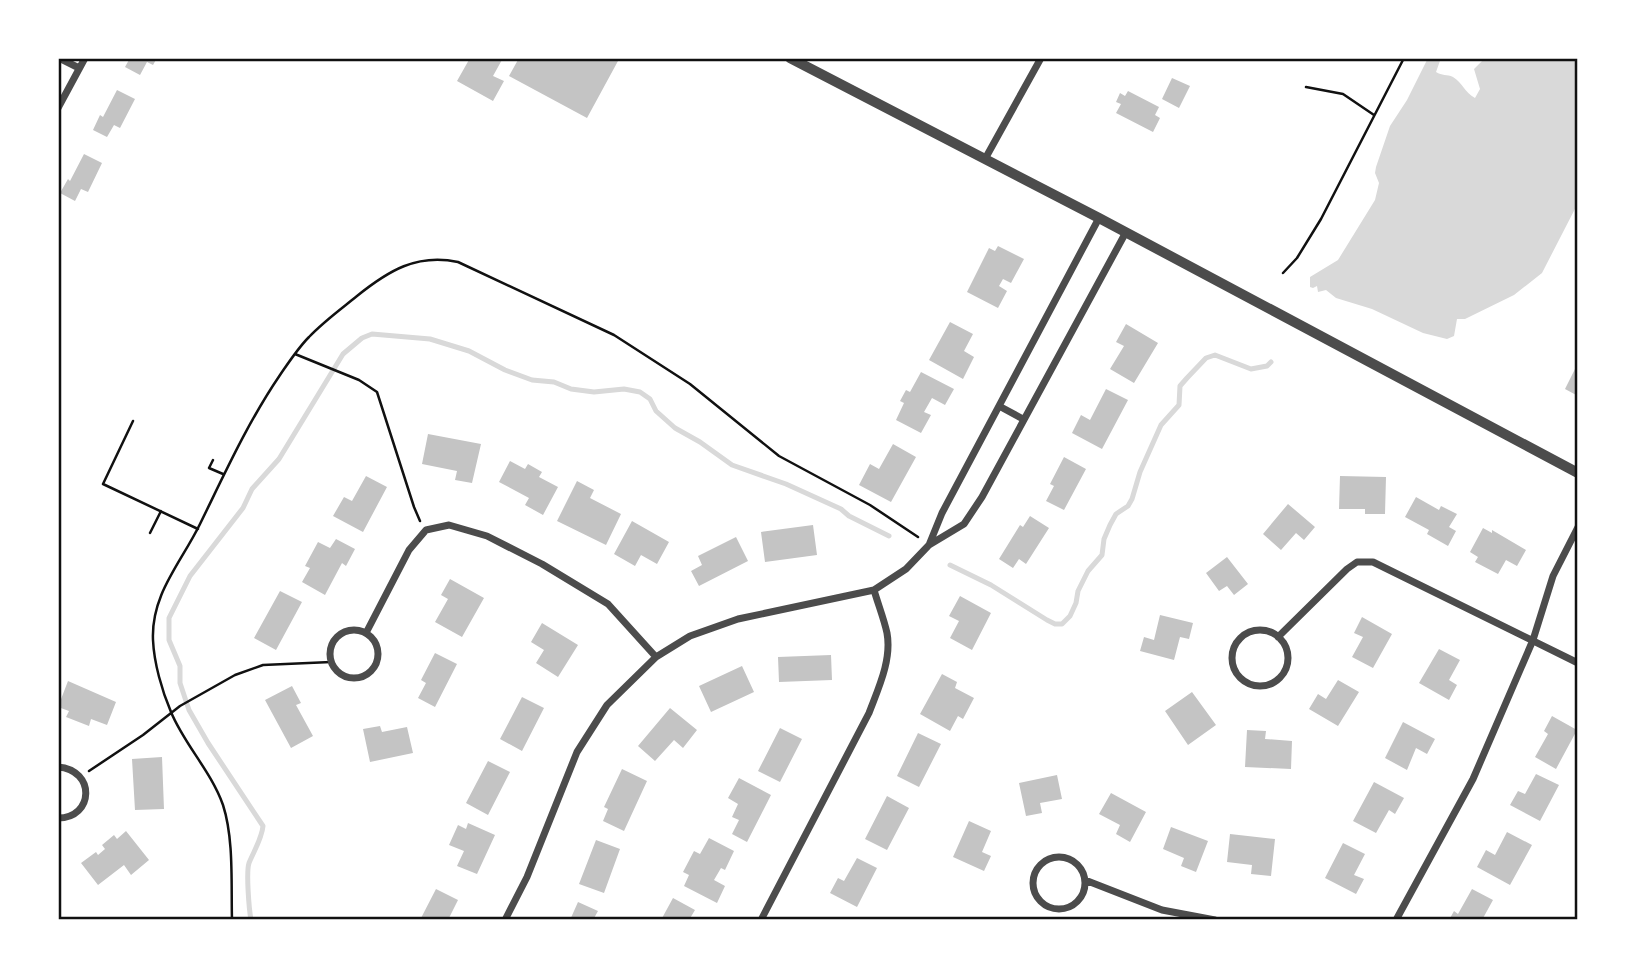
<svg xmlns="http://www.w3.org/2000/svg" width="1636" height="978" viewBox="0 0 1636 978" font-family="Mulish,sans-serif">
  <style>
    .water { fill: #d9d9d9 }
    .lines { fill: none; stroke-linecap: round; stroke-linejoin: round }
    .stream { stroke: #d9d9d9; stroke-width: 5 }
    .building { fill: #c4c4c4 }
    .path { stroke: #111; stroke-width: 2.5 }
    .minor { stroke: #4c4c4c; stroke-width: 7 }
    .tertiary { stroke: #4c4c4c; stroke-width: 10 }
    .neatline { fill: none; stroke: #111; stroke-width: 2.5 }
  </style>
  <rect width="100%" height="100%" fill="#fff"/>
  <path class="water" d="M1428,58H1441L1436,72C1442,76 1447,74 1453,77C1462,82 1465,93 1475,98L1480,89L1474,69L1485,58H1578V203L1542,273L1514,295L1465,319H1457L1454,336L1447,339L1423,333L1372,309L1336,298L1326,290L1318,292L1317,286L1313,288L1310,287V277L1338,260L1375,200L1379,183L1375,173L1376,167L1390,126L1407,100Z"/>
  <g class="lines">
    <path class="stream" d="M950,565L991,585L1047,620L1055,624H1062L1070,616L1076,603L1078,591L1088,571L1102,555L1104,539L1110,525L1116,514L1128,506L1132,499L1140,472L1161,425L1179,405L1180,386L1187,378L1206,358L1215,355L1251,369L1267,366L1271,362
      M251,920C249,909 246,872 249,863C254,851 262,838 263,826L208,743L189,710L180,683V666L169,640V618L190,576L243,508L252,489L279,459L343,354L362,338L372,334L430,339L469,351L505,370L532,380L554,382L571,389L594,392L624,389L640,392L650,399L656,411L675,428L700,442L732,465L786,484L841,509L849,516L889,536"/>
  </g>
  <path class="building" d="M130,58H157L153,65L147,62L140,75L125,67Z
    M470,58H503L493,76L504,81L493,101L457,81Z
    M519,58H612L618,61L587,118L509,76Z
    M1172,78L1190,86L1179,108L1162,99Z
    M117,90L135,99L120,128L114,125L107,137L93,130L100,115L103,117Z
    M1128,91L1159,107L1155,115L1160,118L1153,132L1116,113L1121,104L1116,102L1120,93L1125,96Z
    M84,154L102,163L88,192L81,189L75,201L60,193L68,179L70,181Z
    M998,246L1024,259L1011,283L1003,279L999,286L1007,291L998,308L967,292L989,248L995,251Z
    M950,322L973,334L964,351L974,357L963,379L929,360Z
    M1126,324L1158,343L1134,383L1110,369L1124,346L1116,342Z
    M1578,363V396L1565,389Z
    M921,372L954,389L945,405L932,398L924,412L931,415L921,433L896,420L904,403L900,401L906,390L910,392Z
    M1106,389L1128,400L1102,449L1072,433L1081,415L1090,420Z
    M428,434L481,444L472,483L455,480L457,471L422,464Z
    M893,444L916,457L891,502L859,485L870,464L879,469Z
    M1064,457L1086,469L1064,510L1046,501L1054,486L1050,484Z
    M510,461L525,469L528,464L542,472L539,477L558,487L543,515L525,505L529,498L499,482Z
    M366,476L387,487L363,532L333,516L344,497L352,501Z
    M1340,476L1386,477L1385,514H1365V509H1339Z
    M577,481L594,490L590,498L621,514L606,545L557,521Z
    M1416,497L1439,510L1441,506L1457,514L1449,527L1456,531L1448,546L1427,534L1429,530L1405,517Z
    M1288,504L1315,527L1304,540L1296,533L1281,550L1263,534Z
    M1030,516L1049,528L1026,564L1019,559L1013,568L999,559L1020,525L1023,527Z
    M632,521L669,542L657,564L641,555L635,566L614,554Z
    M813,525L817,555L765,562L761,532Z
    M1483,528L1492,533V530L1526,550L1517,566L1506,560L1498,574L1475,562L1478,557L1470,552Z
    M736,537L748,561L699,586L691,571L702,565L698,556Z
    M336,539L355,549L346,566L342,563L325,595L302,582L310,568L305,566L318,542L330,548Z
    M1227,557L1248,584L1234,595L1227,586L1219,591L1206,573Z
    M450,579L484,598L462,637L435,622L448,599L441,595Z
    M280,591L302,602L276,650L254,638Z
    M960,596L991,613L972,650L950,638L959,621L949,616Z
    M1160,615L1193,623L1189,639L1180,637L1174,660L1140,651L1144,637L1154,640Z
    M1362,617L1392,634L1373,668L1352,657L1363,637L1354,633Z
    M542,623L578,645L558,677L536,663L544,650L531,642Z
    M1439,649L1460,660L1449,680L1457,685L1449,700L1419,683Z
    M435,653L457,664L435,707L418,698L426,683L421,680Z
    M831,655L832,680L779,682L778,657Z
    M742,666L754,692L711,712L699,686Z
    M942,674L957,682L955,688L974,698L963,719L958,716L950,731L920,714Z
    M1338,680L1359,692L1338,726L1309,709L1318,694L1326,699Z
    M68,681L116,702L107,725L91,719L89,726L66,717L69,711L58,707Z
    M292,686L301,703L296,705L313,736L291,748L265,700Z
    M1192,692L1216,725L1188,745L1165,711Z
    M522,697L544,708L522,751L500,739Z
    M670,708L697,730L683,748L674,740L655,761L638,746Z
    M1552,716L1577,730L1556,769L1535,757L1548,734L1544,731Z
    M1403,722L1435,739L1427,754L1416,748L1407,770L1385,758Z
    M380,726L382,732L407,727L413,753L370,762L363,729Z
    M780,728L802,739L780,782L758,771Z
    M1247,730L1266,731L1265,739L1292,741L1291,769L1245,767Z
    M918,733L941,744L919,787L897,776Z
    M162,757L164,809L135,810L132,759Z
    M488,761L510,772L488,815L466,803Z
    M622,769L647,781L624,831L603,821L608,809L604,807Z
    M1536,774L1559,785L1540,821L1510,805L1518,791L1525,794Z
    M1057,775L1062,799L1040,803L1042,813L1026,816L1019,783Z
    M739,778L771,795L747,842L732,834L739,820L732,817L738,804L728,798Z
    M1374,782L1404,798L1395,814L1389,810L1376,833L1353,821Z
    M1111,793L1146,812L1130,842L1116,834L1120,825L1099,814Z
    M887,796L909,808L887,850L865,839Z
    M969,821L991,831L982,852L991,856L984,871L953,857Z
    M468,823L495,835L477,874L457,866L464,851L449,845L458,825L466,829Z
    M1171,827L1208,841L1196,872L1181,866L1184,858L1163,849Z
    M126,831L149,860L131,875L124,865L98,885L81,863L96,852L98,855L105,849L102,845L114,835L117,839Z
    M1507,832L1532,845L1510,885L1477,867L1486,850L1495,855Z
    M1230,834L1275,839L1271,876L1251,874L1252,865L1227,862Z
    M709,838L734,851L725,870L721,868L714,880L725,886L717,903L684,886L689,875L683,872L694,851L700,854Z
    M596,840L620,849L604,893L579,884Z
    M1343,843L1365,854L1354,875L1364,879L1356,894L1325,878Z
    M857,858L877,868L857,907L830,893L838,878L844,881Z
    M436,889L458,900L448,920H420Z
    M1472,889L1493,900L1482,920H1449L1454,911L1458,914Z
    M673,898L695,910L689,920H661Z
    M578,902L598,911L593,920H570Z"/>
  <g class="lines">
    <path class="path" d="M1306,87L1343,94L1374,115
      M1283,273L1297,258L1321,219L1404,58
      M295,354L359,380L377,392L414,507L420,521
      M133,421L103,484L198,529
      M213,460L209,468L223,474
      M150,533L161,511
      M89,771L143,735L180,706L235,675L263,665L331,662
      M232,920C231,884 234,839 223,805C211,771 184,744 171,712C162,691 154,663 153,640C151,594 181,563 200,524C225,473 248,422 280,375C289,362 298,348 309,337C323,322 341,309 357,296C388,271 417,253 458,262L614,335L690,384L779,456L870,505L918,537"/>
    <path class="minor" d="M59,58L79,68
      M58,108L85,58
      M985,159L1041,58
      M999,406L1023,419
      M929,545L942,513L1099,218
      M330 654a24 24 0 1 1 48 0a24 24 0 1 1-48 0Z
      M1232 658a28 28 0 1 1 56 0a28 28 0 1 1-56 0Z
      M366,633L409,550L426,530L449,525L487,536L542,564L608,604L656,657
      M1278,637L1347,569L1357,562H1373L1578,663
      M58,767C96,770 94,818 58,818
      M1033 883a26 26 0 1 1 52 0a26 26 0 1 1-52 0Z
      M1085,880L1162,910L1215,920
      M505,920L527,877L577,752L607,705L656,657L690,636L738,619L874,590
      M761,920L869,713C878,689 892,660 887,633C884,619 878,604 874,590L906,569L929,545L964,524L982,497L1126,232
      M1396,920L1473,779L1533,640L1553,576L1578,527"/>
    <path class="tertiary" d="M790,58L1099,218L1578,473"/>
  </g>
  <rect width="1636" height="978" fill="none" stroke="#ffffff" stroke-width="119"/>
  <rect x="60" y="60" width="1516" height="858" class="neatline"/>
</svg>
